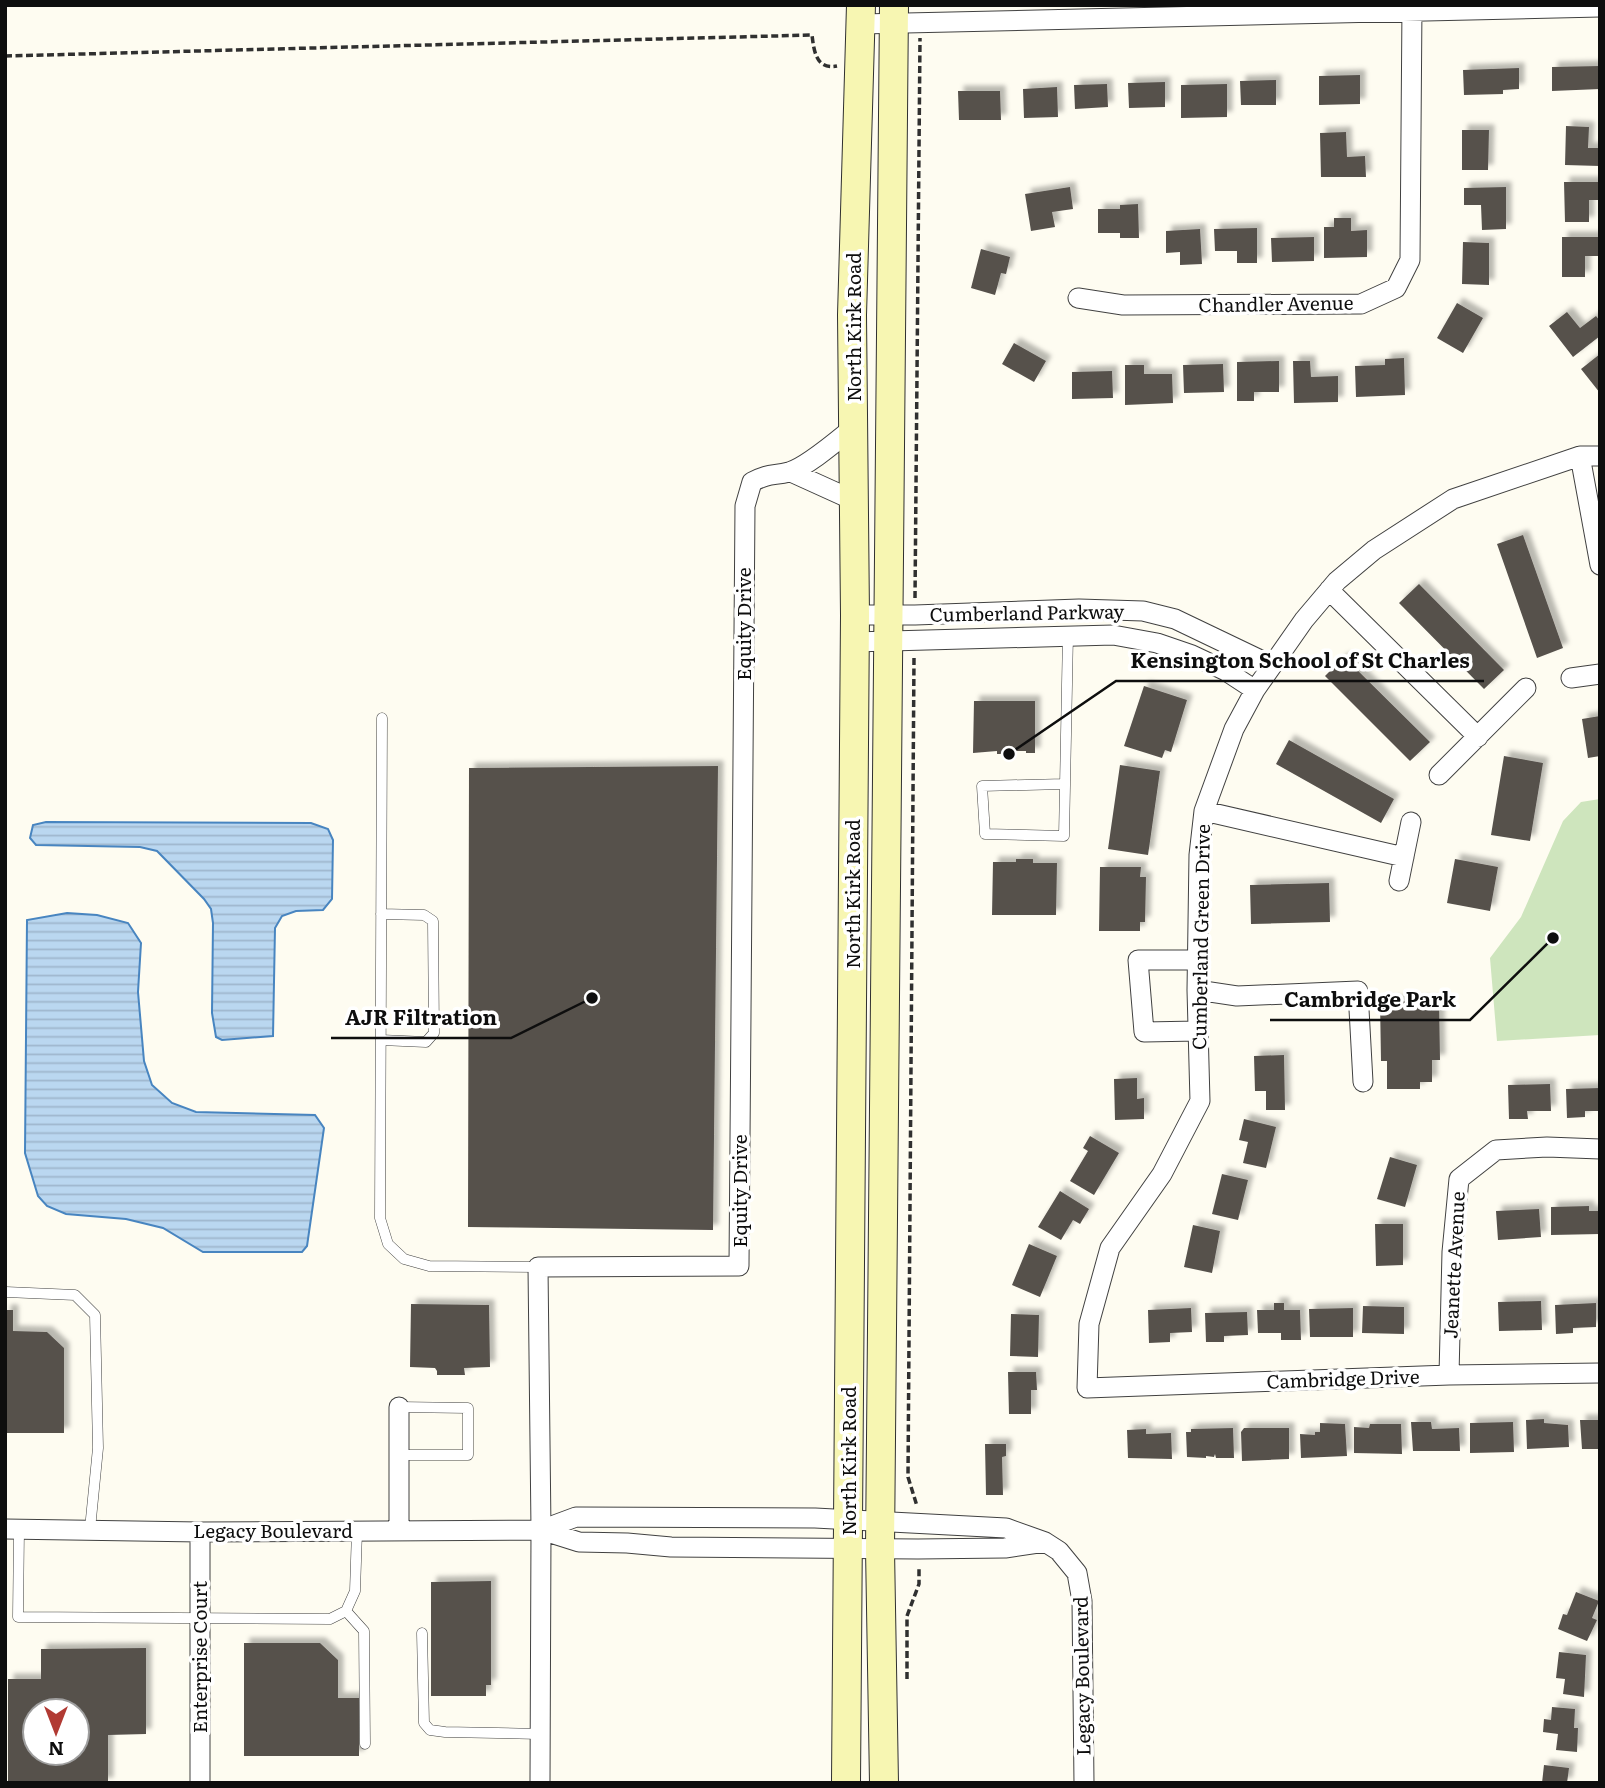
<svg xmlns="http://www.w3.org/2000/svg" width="1605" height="1788" viewBox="0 0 1605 1788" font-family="Literata,serif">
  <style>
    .park { fill: #cee5bd }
    .water { fill: url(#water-rules); stroke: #4885c0; stroke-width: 2 }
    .building { fill: #56514c; fill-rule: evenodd; filter: url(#shadow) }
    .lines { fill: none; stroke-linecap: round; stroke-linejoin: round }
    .service-casing { stroke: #414141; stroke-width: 11 }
    .minor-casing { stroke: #414141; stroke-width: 21 }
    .secondary-casing { stroke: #303030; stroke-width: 30 }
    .path { stroke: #303030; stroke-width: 3.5; stroke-dasharray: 7 3.5; stroke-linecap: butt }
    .service { stroke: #fff; stroke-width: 10 }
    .minor { stroke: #fff; stroke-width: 19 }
    .secondary { stroke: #f7f6b2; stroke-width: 28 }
    .labels { text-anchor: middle; stroke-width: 7; stroke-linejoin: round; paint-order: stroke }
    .street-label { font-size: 19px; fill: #0e0e0e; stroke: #fff }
    .leader { fill: none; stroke: #0e0e0e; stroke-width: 2.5 }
    .callout-dot { fill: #0e0e0e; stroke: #fff; stroke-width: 2.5 }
    .callout-label { font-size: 21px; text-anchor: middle; font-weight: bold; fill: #0e0e0e; stroke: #fff; stroke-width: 7; stroke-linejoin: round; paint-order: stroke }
  </style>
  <defs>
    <pattern id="water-rules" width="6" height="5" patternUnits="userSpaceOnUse" patternTransform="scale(1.75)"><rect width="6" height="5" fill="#bad7f0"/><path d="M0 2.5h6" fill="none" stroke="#9fb7cd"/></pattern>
    <filter id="shadow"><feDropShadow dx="5.5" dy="-5.5" stdDeviation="2" flood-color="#0004"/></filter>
  </defs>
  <rect width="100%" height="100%" fill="#fefcf1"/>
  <path class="park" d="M1600,799V1035L1497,1041L1490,958L1521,917L1563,821L1581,802Z"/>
  <path class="water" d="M46,822L311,823L328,829L333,840L332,899L323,910L296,911L282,916L275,928L273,1036L222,1040L216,1037L212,1013L213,923L211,909L204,899L157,851L140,847L36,845L30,838L33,825Z
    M67,913L97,915L128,923L141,943L138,992L144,1061L152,1085L172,1103L196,1112L315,1115L324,1128L307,1246L302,1252H203L163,1228L126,1219L66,1214L47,1206L38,1196L25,1153L27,920Z"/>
  <path class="building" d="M1600,66V89L1552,91V67Z
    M1519,68V89L1503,90V94L1464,95L1463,70Z
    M1360,75V104L1319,105V76Z
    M1276,80V105H1241L1240,81Z
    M1165,82V107L1129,108L1128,83Z
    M1107,84L1108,107L1075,109L1074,85Z
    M1227,84V117L1181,118V85Z
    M1057,87L1058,117L1024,118L1023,89Z
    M958,91H1000L1001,120H959Z
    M1566,126L1589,127L1588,148H1600V166L1565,165Z
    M1462,130H1489L1488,170H1462Z
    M1346,132L1347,157L1365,156L1366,177H1321L1320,133Z
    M1564,182H1600V200H1589V222H1565Z
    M1070,187L1073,209L1052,212L1055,227L1031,231L1025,194Z
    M1506,187V229L1482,230L1481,205H1464V188Z
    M1138,204L1139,238H1120V233H1098V209H1120V205Z
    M1334,218H1351V231L1367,230V257L1324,258V227H1334Z
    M1257,228V263H1237V251H1215L1214,229Z
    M1200,229L1202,264L1180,265V252L1166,253V231Z
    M1314,237V261L1272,262L1271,238Z
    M1562,237H1600V256H1585V277H1562Z
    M1463,242L1489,243V285L1462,284Z
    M981,249L1010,257L1006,274L1001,273L995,295L971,288Z
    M1457,303L1483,318L1463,353L1437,338Z
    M1567,312L1580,328L1596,316L1600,321V336L1573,357L1549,326Z
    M1014,343L1046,361L1034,382L1002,364Z
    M1600,354V393L1581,369Z
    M1404,358L1405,395L1356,397L1355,366L1385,365V359Z
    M1279,361V392H1254V401H1237V362Z
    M1293,361H1310L1311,377L1338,376V402L1294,403Z
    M1223,364L1224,392L1184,393L1183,365Z
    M1125,365H1144V374H1172L1173,403L1125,405Z
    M1112,371L1113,398L1072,399V372Z
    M1523,535L1563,648L1537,658L1497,544Z
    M1419,584L1504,670L1484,689L1399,603Z
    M1344,657L1430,742L1410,761L1325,676Z
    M1144,686L1187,700L1171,752L1165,750L1162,758L1124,746Z
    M974,701H1035V753H1026V751H1011V754H997V751L973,753Z
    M1600,716V756L1588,758L1582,719Z
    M1289,740L1394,799L1381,823L1276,764Z
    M1504,756L1543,763L1530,841L1491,835Z
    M1120,765L1160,771L1148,855L1108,849Z
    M718,766L713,1230L468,1227L469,768Z
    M1016,859H1033V863H1057L1056,915H992L993,862H1016Z
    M1455,859L1498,867L1490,911L1447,903Z
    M1100,867H1141L1140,877H1146L1145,922H1140V931H1099Z
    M1329,883L1330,922L1251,924L1250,885Z
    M1380,1001H1439L1440,1060H1432V1082H1420V1089H1387V1061H1381Z
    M1284,1055L1285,1110H1266V1091H1255L1254,1056Z
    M1137,1078V1099L1144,1098V1119L1115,1120L1114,1079Z
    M1550,1084L1551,1111H1527L1528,1119H1509L1508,1085Z
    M1600,1088V1111H1585V1117L1567,1118L1566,1089Z
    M1244,1119L1276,1127L1266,1168L1243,1163L1248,1142L1239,1140Z
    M1090,1136L1119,1153L1094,1195L1070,1181L1088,1151L1083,1148Z
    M1390,1157L1417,1165L1405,1207L1377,1199Z
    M1222,1174L1248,1180L1238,1220L1212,1214Z
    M1060,1191L1089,1209L1080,1224L1073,1220L1061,1240L1038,1227Z
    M1589,1206V1211H1599L1600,1234L1551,1235V1207Z
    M1539,1209L1541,1237L1498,1240L1496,1211Z
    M1375,1224H1403V1265L1376,1266Z
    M1193,1225L1220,1231L1212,1273L1184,1267Z
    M1029,1244L1057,1256L1040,1297L1012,1285Z
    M1541,1301L1542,1330L1499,1331L1498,1302Z
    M1274,1303H1284V1310H1300L1301,1340H1281V1333H1258L1257,1310H1274Z
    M1596,1303V1327L1573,1328V1333L1556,1334L1555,1305Z
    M411,1304L489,1305L490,1367L464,1368L465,1375H437V1371L435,1368L410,1367Z
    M1363,1306L1404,1307V1334L1362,1333Z
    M1191,1308L1192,1332L1170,1333V1342L1149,1343L1148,1310Z
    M1353,1308V1337H1310L1309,1309Z
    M5,1310H13V1331L47,1332L64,1348V1433H5Z
    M1247,1312L1248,1335L1224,1336V1342H1206L1205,1313Z
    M1011,1314L1039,1315L1038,1357L1010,1356Z
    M1008,1372H1036L1037,1390H1031V1414H1009Z
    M1544,1419V1423L1568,1425L1569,1447L1527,1449L1526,1420Z
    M1580,1420H1600V1449H1582Z
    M1411,1422H1431L1432,1429L1459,1428L1460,1451H1413Z
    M1513,1422L1514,1452L1470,1453V1423Z
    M1320,1423L1345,1424L1347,1456L1301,1458L1300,1434L1315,1435V1432H1320Z
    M1370,1424H1401L1402,1454L1354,1453V1427L1369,1428Z
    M1233,1428L1234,1458H1216L1215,1454L1214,1457L1206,1456V1458L1187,1457L1186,1432H1191V1429Z
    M1244,1428H1289V1459L1242,1461L1241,1432Z
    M1146,1429V1434L1171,1433L1172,1459L1128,1458L1127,1430Z
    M985,1444H1006V1456L1002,1457L1003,1495H986Z
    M491,1581V1685H486V1696H431V1582Z
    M1576,1592L1599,1601L1592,1618L1597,1620L1587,1641L1558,1629L1563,1614L1567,1615Z
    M244,1643H320L338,1660V1698H359V1756H244Z
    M146,1648V1734L108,1735V1783H8V1679H41V1649ZM35,1711H77V1753H35Z
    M1559,1652L1586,1655L1584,1697L1563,1694L1565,1679L1556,1678Z
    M1552,1707L1575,1709L1574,1728H1578L1577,1752L1556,1750L1558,1734L1543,1732L1544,1719L1551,1720Z
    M1544,1765L1569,1768L1567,1783H1542Z"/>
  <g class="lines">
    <g class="service-casing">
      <path id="service" d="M382,718L380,1218L388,1244L404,1259L429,1266L538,1267
        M1064,784L982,786L985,834L1064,836L1068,634
        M381,1040L426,1042L434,1033L433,921L424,915L381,914
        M6,1292L75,1295L95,1315L98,1448L90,1529
        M399,1407L468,1408V1455H399
        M19,1529L18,1617L330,1619L346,1611L355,1591L357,1531
        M346,1611L364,1631L365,1744
        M422,1633L424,1723L430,1730L445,1732L540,1734"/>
    </g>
    <g class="minor-casing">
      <path id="minor" d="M861,24L1600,7
        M1078,298L1123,305L1361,304L1396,288L1410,260L1412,5
        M1580,456L1600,565
        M1600,456H1580L1453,499L1374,550L1337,581L1304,620L1255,690L1234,729L1204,811L1199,855L1197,990L1200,1101L1162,1174L1110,1248L1089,1324L1087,1388L1449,1375L1600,1373
        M791,472L855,501
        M1329,590L1478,737
        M855,615H915L1079,609L1143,611L1175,619L1271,665
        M854,642L1113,635L1157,643L1192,655L1226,671L1255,690
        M1571,678L1600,674
        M1439,775L1526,688
        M1204,811L1404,857
        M1399,881L1411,822
        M1198,960H1138L1144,1032L1198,1031
        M1197,990L1237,996L1358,991L1363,1082
        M1449,1375L1452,1252L1459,1179L1496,1150L1547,1147L1600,1149
        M399,1407V1531
        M5,1529L200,1532L541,1530L579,1542L627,1543L671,1547L918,1549L1005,1548L1045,1542
        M541,1530L576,1517L815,1518L1006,1528L1045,1542L1059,1551L1077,1573L1082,1601L1084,1783
        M200,1532V1783
        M540,1783L541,1530L538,1267L739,1266L745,506L752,482C769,473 773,476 789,472C807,467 839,439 854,427"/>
    </g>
    <g class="secondary-casing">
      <path id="secondary" d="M846,1783L855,615L852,315L861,5
        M884,1783L880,1549L894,5"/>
    </g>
    <path class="path" d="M5,56L812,35C814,51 816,70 837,66
      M915,598L920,38
      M914,658L908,1477L917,1506
      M907,1679V1616L919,1584V1567"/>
    <use href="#service" class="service"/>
    <use href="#minor" class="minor"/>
    <use href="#secondary" class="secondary"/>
  </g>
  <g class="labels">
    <g class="street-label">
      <text transform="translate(1276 304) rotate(-1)" y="7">Chandler Avenue</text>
      <text transform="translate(854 327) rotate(-90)" y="7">North Kirk Road</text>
      <text transform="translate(1027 613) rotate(-1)" y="7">Cumberland Parkway</text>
      <text transform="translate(744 624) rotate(-90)" y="7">Equity Drive</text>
      <text transform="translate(853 894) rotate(-90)" y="7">North Kirk Road</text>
      <text transform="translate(1201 937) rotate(-89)" y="7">Cumberland Green Drive</text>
      <text transform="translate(740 1191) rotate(-90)" y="7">Equity Drive</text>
      <text transform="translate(1454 1265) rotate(-87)" y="7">Jeanette Avenue</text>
      <text transform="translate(1343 1379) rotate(-2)" y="7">Cambridge Drive</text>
      <text transform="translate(849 1461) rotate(-90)" y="7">North Kirk Road</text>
      <text x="273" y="1538">Legacy Boulevard</text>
      <text transform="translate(200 1657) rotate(-90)" y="7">Enterprise Court</text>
      <text transform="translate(1082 1676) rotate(-91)" y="7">Legacy Boulevard</text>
    </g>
  </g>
  <path class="leader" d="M1009 754L1116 681H1484M1553 938L1470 1020H1270M592 998L511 1038H331"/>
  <g class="callout-dot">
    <circle cx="1009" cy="754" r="7"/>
    <circle cx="1553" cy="938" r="7"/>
    <circle cx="592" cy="998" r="7"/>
  </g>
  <g class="callout-label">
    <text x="1300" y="668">Kensington School of St Charles</text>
    <text x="1370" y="1007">Cambridge Park</text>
    <text x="421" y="1025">AJR Filtration</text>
  </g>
  <rect width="1605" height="1788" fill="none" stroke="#0e0e0e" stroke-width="14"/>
  <g transform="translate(56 1732) rotate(180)"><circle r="33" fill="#ffffff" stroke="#9f9f9f" stroke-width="2"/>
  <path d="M0-5L12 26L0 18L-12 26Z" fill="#b13a33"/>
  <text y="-10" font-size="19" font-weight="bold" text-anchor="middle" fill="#0e0e0e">N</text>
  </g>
</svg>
